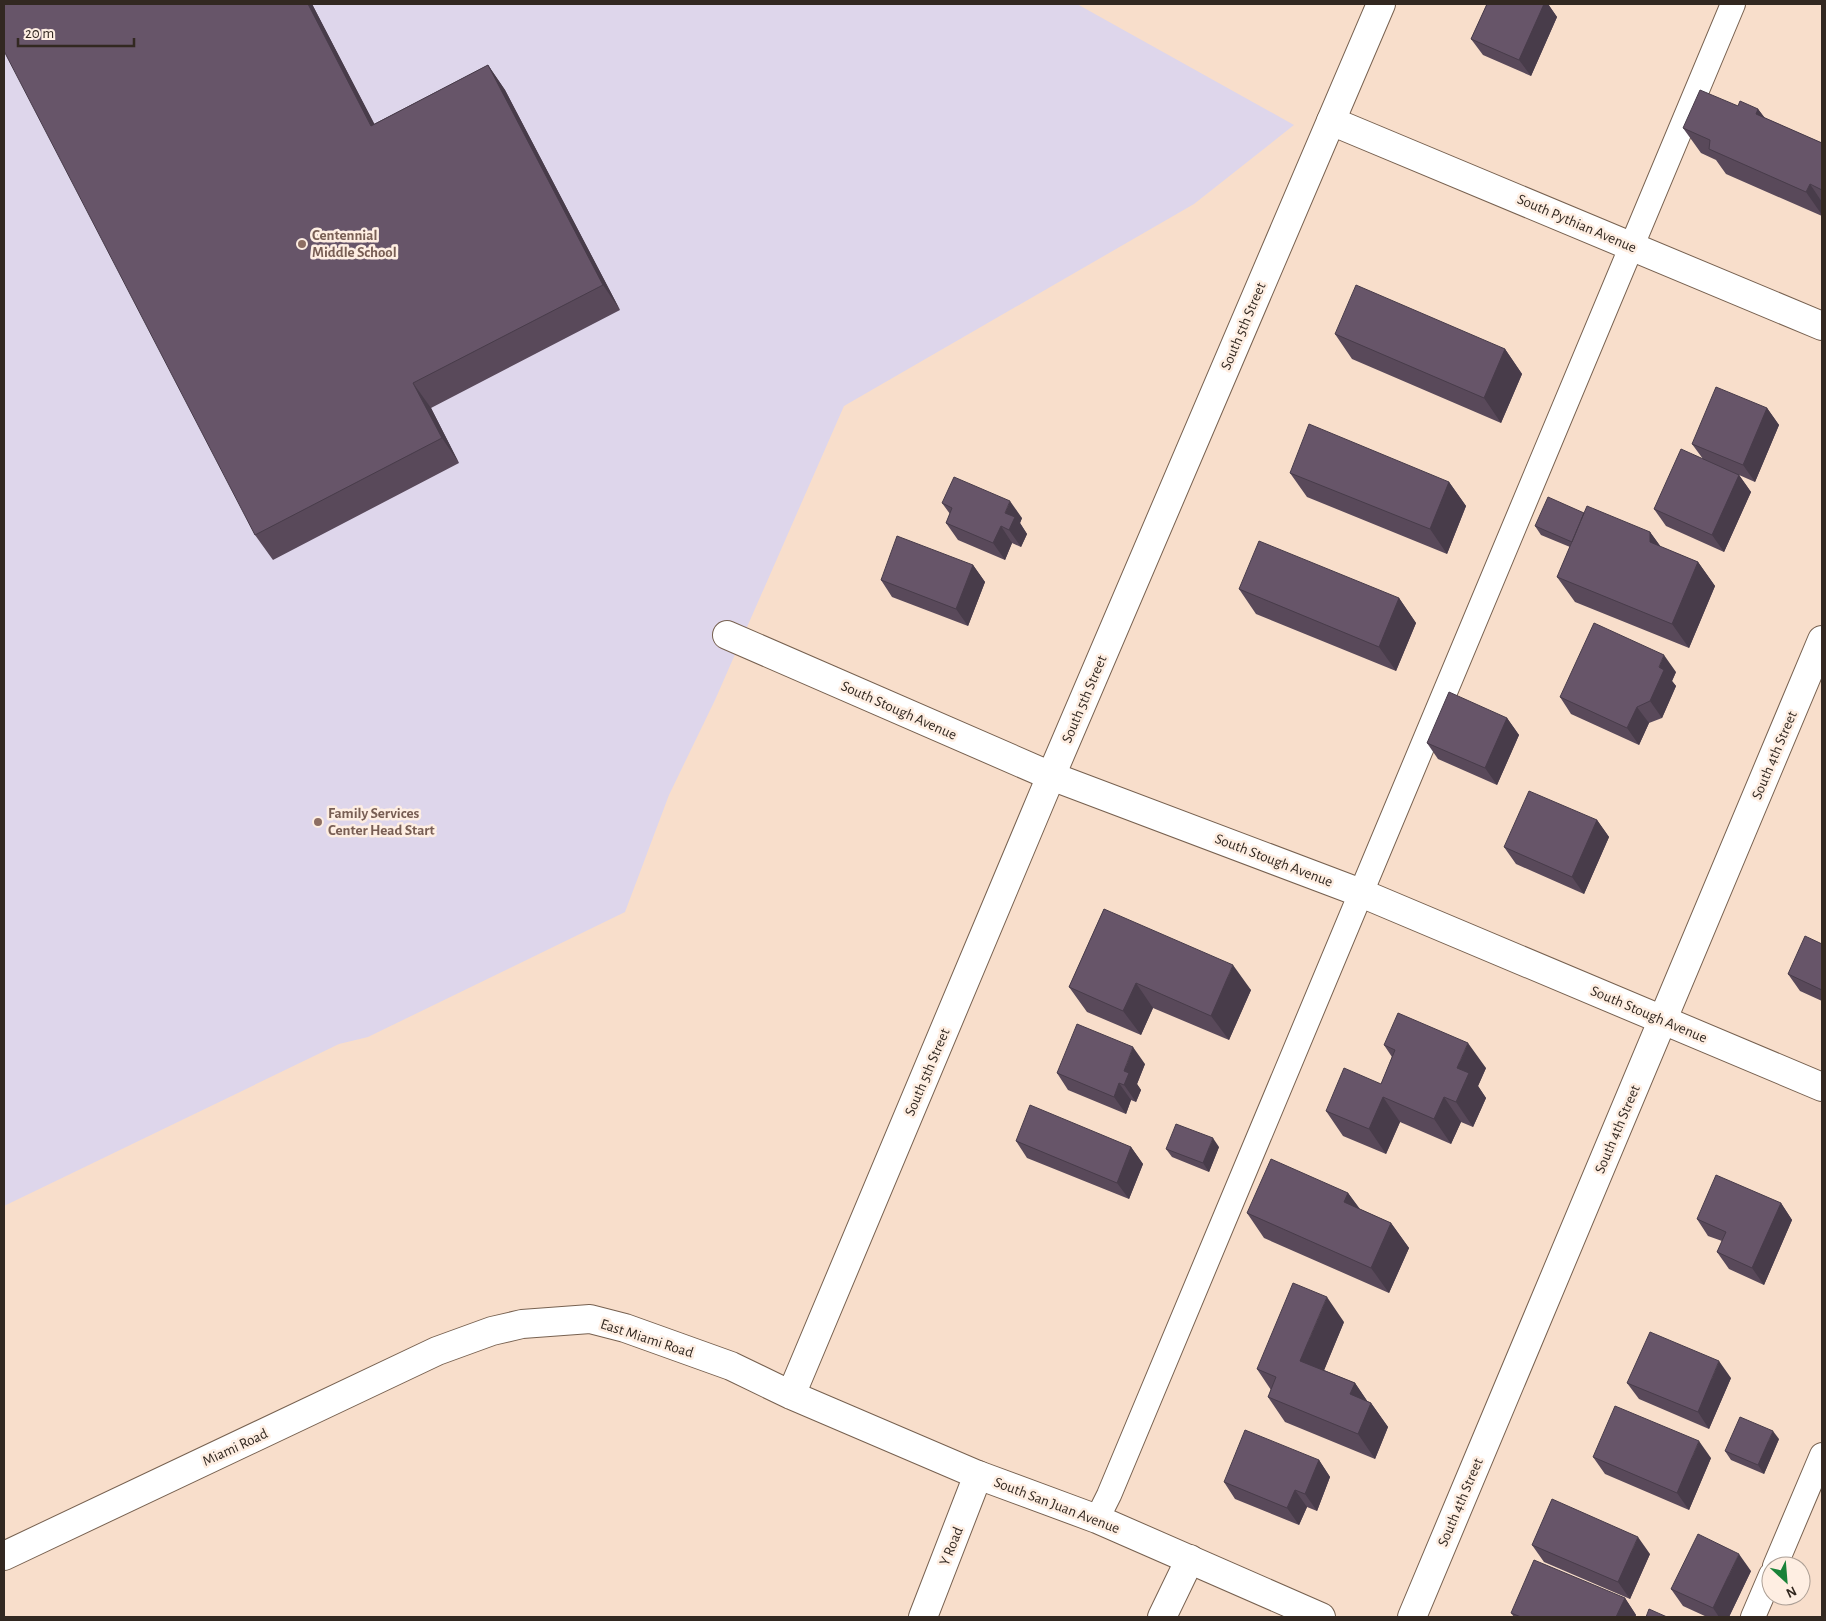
<svg xmlns="http://www.w3.org/2000/svg" width="1826" height="1621" viewBox="0 0 1826 1621" font-family="'Alegreya Sans',sans-serif">
  <style>
    .education { fill: #ded6eb }
    .lines { fill: none; stroke-linecap: round; stroke-linejoin: round }
    .service-casing { stroke: #776150; stroke-width: 26 }
    .minor-casing { stroke: #776150; stroke-width: 30 }
    .tertiary-casing { stroke: #776150; stroke-width: 30 }
    .service { stroke: #fff; stroke-width: 24 }
    .minor { stroke: #fff; stroke-width: 28 }
    .tertiary { stroke: #fff; stroke-width: 28 }
    .wall { fill: #59495a }
    .shaded-wall { fill: #483c4a }
    .building { fill: #675569; stroke: #483c4a }
    .education-dot { fill: #8d6e63; stroke: #feeee2; stroke-width: 2 }
    .labels { text-anchor: middle; stroke-width: 5; stroke-linejoin: round; paint-order: stroke }
    .street-label { font-size: 15px; fill: #322821; stroke: #feeee2 }
    .education-label { font-size: 15px; font-weight: bold; fill: #785e54; stroke: #feeee2; text-anchor: start }
  </style>
  <rect width="100%" height="100%" fill="#f8decb"/>
  <path class="education" d="M4,4H1077L1294,125L1194,204L844,406L715,700L669,795L625,912L368,1037L339,1044L4,1206Z"/>
  <g class="lines">
    <g class="service-casing">
      <path id="service" d="M1097,1519L1109,1495L1733,4
        M1775,1566L1822,1455
        M1753,1617L1771,1575"/>
    </g>
    <g class="minor-casing">
      <path id="minor" d="M1331,121L1822,326
        M727,635L1051,776L1361,893L1822,1087
        M923,1617L978,1475
        M1162,1617L1190,1559
        M1412,1617L1822,640"/>
    </g>
    <g class="tertiary-casing">
      <path id="tertiary" d="M791,1395L1051,776L1381,4
        M4,1556L437,1351L492,1331L522,1324L590,1319L625,1328L731,1366L791,1395L978,1475L1097,1519L1321,1617"/>
    </g>
    <use href="#service" class="service"/>
    <use href="#minor" class="minor"/>
    <use href="#tertiary" class="tertiary"/>
  </g>
  <path class="wall" d="M4,4H312L374,124L488,65L505,90L620,310L431,408L459,463L273,560L255,535Z
    M1487,4H1548L1557,17L1531,76L1483,55L1471,39Z
    M1738,106L1758,109L1765,118L1822,143V216L1726,174L1716,160L1701,153L1683,128Z
    M1335,334L1505,349L1522,374L1501,423L1352,359Z
    M1767,408L1779,425L1755,482L1739,475L1751,492L1724,552L1666,526L1654,509L1703,459L1692,444Z
    M1290,473L1449,482L1466,506L1447,554L1307,497Z
    M942,503L1022,518L1020,523L1027,534L1021,547L1012,543L1005,560L958,540L946,523L950,514Z
    M1584,513L1650,532L1661,547L1698,562L1715,586L1689,648L1575,602L1557,577L1570,547L1541,535L1535,526Z
    M973,565L985,582L968,626L892,597L881,580Z
    M1239,589L1399,598L1416,623L1396,671L1256,614Z
    M1676,672L1672,681L1676,686L1662,718L1649,723L1639,745L1571,714L1560,697Z
    M1507,718L1519,735L1497,785L1438,759L1427,743Z
    M1597,820L1609,837L1584,894L1516,864L1504,847Z
    M1104,909L1251,990L1229,1040L1153,1008L1141,1035L1087,1012L1069,987Z
    M1822,944V1001L1800,991L1788,974Z
    M1384,1045L1486,1068L1478,1086L1486,1098L1473,1127L1461,1122L1451,1144L1400,1122L1386,1154L1343,1136L1326,1111L1381,1084L1392,1057Z
    M1145,1064L1137,1084L1141,1090L1136,1102L1131,1100L1126,1114L1068,1090L1057,1073Z
    M1016,1141L1131,1147L1143,1164L1129,1199L1027,1158Z
    M1219,1147L1209,1172L1172,1157L1166,1149Z
    M1348,1193L1360,1209L1391,1223L1409,1248L1389,1293L1264,1238L1247,1213Z
    M1781,1203L1792,1220L1764,1285L1729,1269L1717,1252L1722,1241L1708,1236L1697,1219Z
    M1344,1322L1324,1370L1355,1383L1367,1401L1371,1403L1388,1427L1375,1459L1285,1422L1268,1397L1271,1390L1257,1369Z
    M1731,1378L1709,1429L1639,1399L1627,1383Z
    M1779,1439L1764,1474L1731,1460L1725,1451Z
    M1593,1457L1711,1458L1689,1510L1605,1474Z
    M1319,1460L1330,1477L1317,1511L1307,1507L1299,1525L1235,1499L1224,1482Z
    M1532,1545L1650,1554L1630,1599L1544,1562Z
    M1751,1571L1729,1617H1707L1683,1606L1671,1589Z
    M1625,1598L1636,1615L1635,1617H1514L1511,1613Z"/>
  <path class="shaded-wall" d="M308,4H312L388,150L371,126Z
    M1544,4H1548L1557,17L1531,76L1519,60Z
    M488,65L505,90L620,310L603,285Z
    M1758,109L1776,134L1756,114Z
    M1810,184L1822,202V215L1806,192Z
    M1505,349L1522,374L1501,423L1484,398Z
    M413,383L431,408L459,463L442,438Z
    M1767,408L1779,425L1755,482L1743,465Z
    M1739,475L1751,492L1724,552L1712,535Z
    M1449,482L1466,506L1447,554L1430,529Z
    M1010,501L1022,518L1020,523L1027,534L1021,547L1009,530L1005,513Z
    M1001,526L1012,543L1005,560L993,543Z
    M1650,532L1668,557L1650,542Z
    M1698,562L1715,586L1689,648L1672,624Z
    M973,565L985,582L968,626L956,609Z
    M1399,598L1416,623L1396,671L1379,647Z
    M1664,655L1676,672L1672,681L1676,686L1662,718L1650,701L1659,667Z
    M1637,707L1649,723L1639,745L1627,728Z
    M1507,718L1519,735L1497,785L1485,768Z
    M1597,820L1609,837L1584,894L1572,877Z
    M1233,965L1251,990L1229,1040L1211,1016Z
    M1136,983L1153,1008L1141,1035L1123,1011Z
    M1468,1043L1486,1068L1478,1086L1486,1098L1473,1127L1456,1102L1457,1068Z
    M1133,1047L1145,1064L1137,1084L1141,1090L1136,1102L1124,1085V1071Z
    M1119,1083L1131,1100L1126,1114L1114,1097Z
    M1383,1097L1400,1122L1386,1154L1369,1129Z
    M1444,1097L1461,1122L1451,1144L1434,1119Z
    M1213,1138L1219,1147L1209,1172L1203,1163Z
    M1131,1147L1143,1164L1129,1199L1117,1183Z
    M1348,1193L1366,1218L1344,1202Z
    M1781,1203L1792,1220L1764,1285L1752,1268Z
    M1391,1223L1409,1248L1389,1293L1371,1268Z
    M1327,1297L1344,1322L1318,1385L1300,1361Z
    M1719,1361L1731,1378L1709,1429L1698,1412Z
    M1355,1383L1370,1405L1371,1403L1388,1427L1375,1459L1358,1434L1350,1394Z
    M1773,1431L1779,1439L1764,1474L1758,1465Z
    M1699,1441L1711,1458L1689,1510L1677,1493Z
    M1319,1460L1330,1477L1317,1511L1305,1494Z
    M1295,1490L1307,1507L1299,1525L1287,1508Z
    M1638,1537L1650,1554L1630,1599L1618,1582Z
    M1739,1554L1751,1571L1729,1617H1719L1713,1608Z
    M1625,1598L1636,1615L1635,1617H1616Z"/>
  <path class="building" d="M4,4H308L371,126L488,65L603,285L413,383L442,438L255,535L4,51Z
    M1487,4H1544L1519,60L1471,39Z
    M1700,90L1738,106L1740,101L1758,109L1756,114L1822,143V190L1810,184L1806,192L1709,149L1710,140L1683,128Z
    M1356,285L1505,349L1484,398L1335,334Z
    M1716,387L1767,408L1743,465L1692,444Z
    M1309,424L1449,482L1430,529L1290,473Z
    M1681,449L1739,475L1712,535L1654,509Z
    M954,477L1010,501L1005,513L1015,517L1009,530L1001,526L993,543L946,523L952,508L942,503Z
    M1548,497L1584,513L1572,542L1535,526Z
    M1587,506L1650,532V542L1698,562L1672,624L1557,577Z
    M897,536L973,565L956,609L881,580Z
    M1259,541L1399,598L1379,647L1239,589Z
    M1594,623L1664,655L1659,667L1664,670L1650,701L1637,707L1627,728L1560,697Z
    M1449,692L1507,718L1485,768L1427,743Z
    M1529,791L1597,820L1572,877L1504,847Z
    M1104,909L1233,965L1211,1016L1136,983L1123,1011L1069,987Z
    M1805,936L1822,944V990L1788,974Z
    M1398,1013L1468,1043L1457,1068L1469,1073L1456,1102L1444,1097L1434,1119L1383,1097L1369,1129L1326,1111L1344,1068L1381,1084L1395,1050L1384,1045Z
    M1077,1024L1133,1047L1124,1071L1129,1073L1124,1085L1119,1083L1114,1097L1057,1073Z
    M1030,1105L1131,1147L1117,1183L1016,1141Z
    M1176,1124L1213,1138L1203,1163L1166,1149Z
    M1271,1159L1348,1193L1344,1202L1391,1223L1371,1268L1247,1213Z
    M1716,1175L1781,1203L1752,1268L1717,1252L1726,1232L1697,1219Z
    M1293,1283L1327,1297L1300,1361L1355,1383L1350,1394L1371,1403L1358,1434L1268,1397L1276,1377L1257,1369Z
    M1650,1332L1719,1361L1698,1412L1627,1383Z
    M1615,1406L1699,1441L1677,1493L1593,1457Z
    M1740,1417L1773,1431L1758,1465L1725,1451Z
    M1245,1430L1319,1460L1305,1494L1295,1490L1287,1508L1224,1482Z
    M1552,1499L1638,1537L1618,1582L1532,1545Z
    M1698,1534L1739,1554L1713,1608L1671,1589Z
    M1534,1560L1625,1598L1616,1617H1521L1511,1613Z
    M1649,1609L1667,1617H1646Z"/>
  <g class="education-dot">
    <circle cx="302" cy="244" r="5"/>
    <circle cx="318" cy="822" r="5"/>
  </g>
  <g class="labels">
    <g class="street-label">
      <text transform="translate(1577 223) rotate(23)" y="5">South Pythian Avenue</text>
      <text transform="translate(1243 326) rotate(-67)" y="5">South 5th Street</text>
      <text transform="translate(1084 699) rotate(-67)" y="5">South 5th Street</text>
      <text transform="translate(899 710) rotate(24)" y="5">South Stough Avenue</text>
      <text transform="translate(1774 755) rotate(-67)" y="5">South 4th Street</text>
      <text transform="translate(1274 860) rotate(21)" y="5">South Stough Avenue</text>
      <text transform="translate(1649 1014) rotate(23)" y="5">South Stough Avenue</text>
      <text transform="translate(927 1072) rotate(-67)" y="5">South 5th Street</text>
      <text transform="translate(1617 1129) rotate(-67)" y="5">South 4th Street</text>
      <text transform="translate(647 1338) rotate(18)" y="5">East Miami Road</text>
      <text transform="translate(235 1447) rotate(-25)" y="5">Miami Road</text>
      <text transform="translate(1460 1502) rotate(-67)" y="5">South 4th Street</text>
      <text transform="translate(1057 1505) rotate(21)" y="5">South San Juan Avenue</text>
      <text transform="translate(951 1546) rotate(-68)" y="5">Y Road</text>
    </g>
    <g class="education-label">
      <text x="312" y="240">Centennial<tspan x="312" dy="17">Middle School</tspan></text>
      <text x="328" y="818">Family Services<tspan x="328" dy="17">Center Head Start</tspan></text>
    </g>
  </g>
  <rect width="1826" height="1621" fill="none" stroke="#322821" stroke-width="10"/>
  <g transform="translate(1786 1581) rotate(154)"><circle r="24" fill="#feeee2" stroke="#ac9f95"/>
  <path d="M0-4L9 19L0 12L-9 19Z" fill="#198238"/>
  <text y="-8" font-size="14" font-weight="bold" text-anchor="middle" fill="#322821">N</text>
  </g>
  <path d="M18 38v8h116v-8" fill="none" stroke="#322821" stroke-width="2.5"/>
  <text x="25" y="38" font-size="15" fill="#322821" stroke="#feeee2" stroke-width="4" paint-order="stroke">20 m</text>
</svg>
